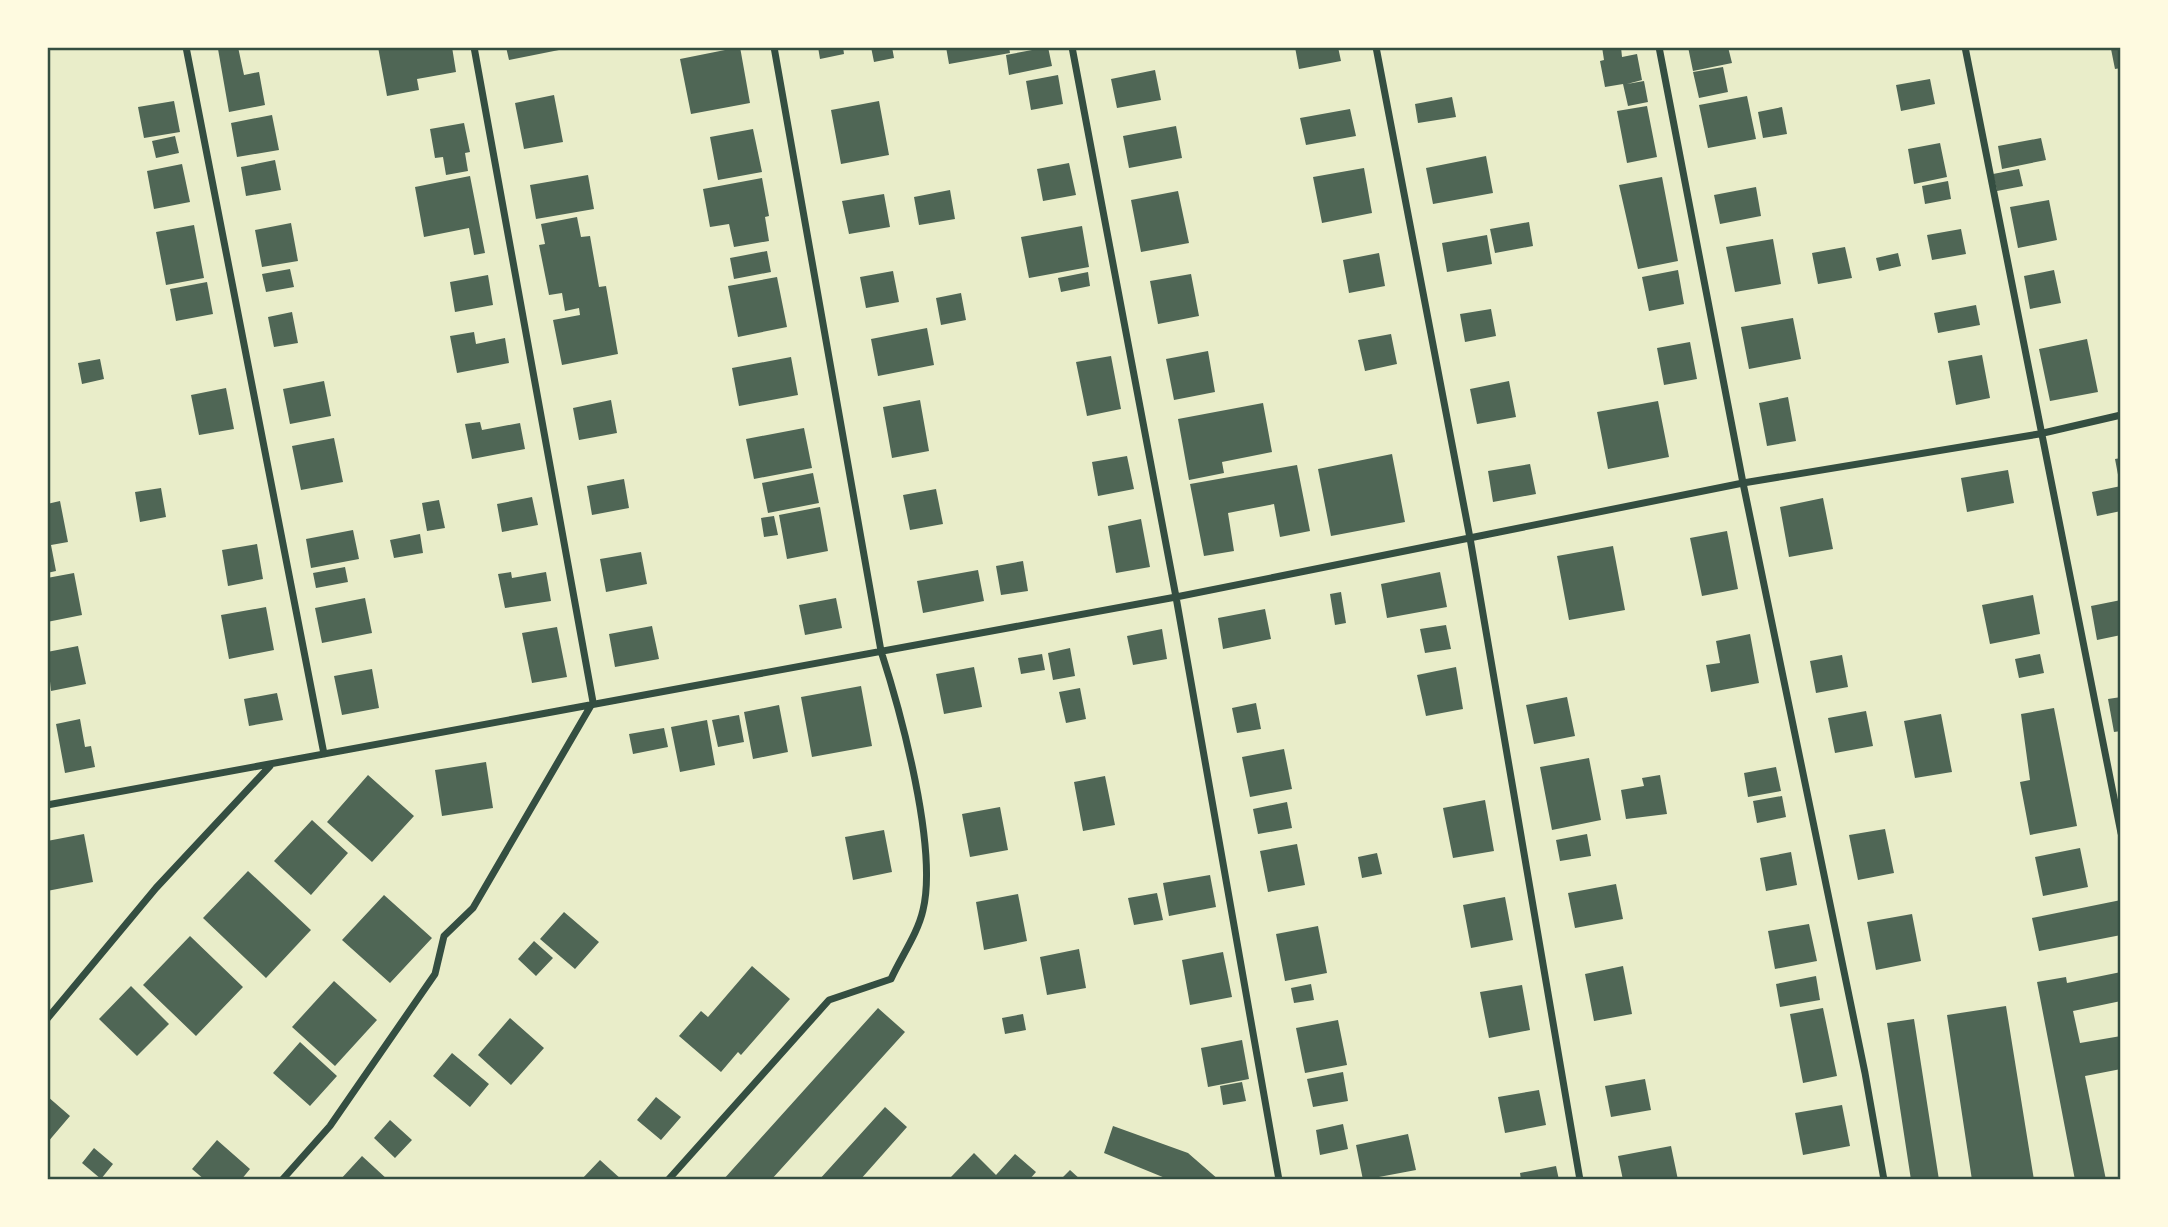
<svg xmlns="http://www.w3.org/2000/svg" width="2168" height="1227" viewBox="0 0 2168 1227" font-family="'Sofia Sans Condensed',sans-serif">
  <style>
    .building { fill: #4f6655 }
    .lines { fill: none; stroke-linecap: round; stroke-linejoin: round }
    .minor { stroke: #344e41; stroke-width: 7 }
    .neatline { fill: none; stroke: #344e41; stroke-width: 2.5 }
  </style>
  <rect width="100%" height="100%" fill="#e9edc9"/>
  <path class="building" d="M238,47L244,75L259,72L265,105L229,112L218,49Z
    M378,47H452L456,72L417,79L419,90L387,96Z
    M506,47H558L559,50L509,60Z
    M740,47L750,103L691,114L680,59Z
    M818,47H843L844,54L820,59Z
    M871,47H892L894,58L874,62Z
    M946,47H1009L1010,53L949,64Z
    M1048,47L1052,66L1009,75L1006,55Z
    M1295,47H1338L1341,61L1299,69Z
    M1602,47H1621L1622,57L1637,54L1642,80L1627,84L1644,81L1648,102L1628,106L1623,84L1605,87L1600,61L1604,60Z
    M1688,47H1728L1732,63L1693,71Z
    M2121,47V68L2115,69L2111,49Z
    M1723,67L1728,92L1699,98L1693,72Z
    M1155,70L1161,100L1117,108L1111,79Z
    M1058,75L1063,104L1031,110L1026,81Z
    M1930,79L1935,104L1901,111L1896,85Z
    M554,95L563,142L524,149L515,103Z
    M1747,96L1756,139L1708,148L1699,105Z
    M1452,97L1456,117L1418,123L1415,104Z
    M174,101L180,132L144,138L138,107Z
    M879,101L889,155L841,164L831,110Z
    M1647,106L1657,157L1627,163L1617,111Z
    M1782,107L1787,134L1763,138L1758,112Z
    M1350,109L1356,136L1306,145L1300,118Z
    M272,115L279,150L237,157L231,123Z
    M464,123L470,152L465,153L468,171L446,175L443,157L435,158L430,129Z
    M1176,126L1182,158L1129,168L1123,136Z
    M753,129L762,172L718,180L710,137Z
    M175,136L179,153L156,158L152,141Z
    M2041,138L2046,160L2002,169L1998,146Z
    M1940,143L1947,177L1914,184L1908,149Z
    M1486,156L1493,193L1433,204L1426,168Z
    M275,160L281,190L246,196L241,167Z
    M1069,163L1076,195L1043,201L1037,169Z
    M182,164L190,202L154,209L147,171Z
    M1364,168L1372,213L1322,223L1313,177Z
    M2019,169L2023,186L1997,191L1993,174Z
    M588,175L594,209L536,219L530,185Z
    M470,176L485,253L474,255L469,228L424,237L415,187Z
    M1662,177L1678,261L1638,269L1619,185Z
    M762,178L769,216L765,217L769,241L734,247L729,224L710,227L703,189Z
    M1948,181L1951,199L1925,204L1922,186Z
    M1756,187L1761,216L1720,224L1714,195Z
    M950,190L955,219L919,225L914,197Z
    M1178,191L1189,243L1141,252L1131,200Z
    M884,194L890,227L849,234L842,201Z
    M2049,200L2057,240L2018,248L2010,207Z
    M577,217L581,237L590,236L599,287L606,286L618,354L562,365L553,320L580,315L579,308L565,311L562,293L549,295L539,245L545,244L541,224Z
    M1529,222L1533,246L1495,253L1490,229Z
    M291,223L298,261L262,267L255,230Z
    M194,225L204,278L166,285L156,232Z
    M1082,226L1089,267L1029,278L1021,237Z
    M1961,229L1966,254L1932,260L1927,235Z
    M1487,235L1492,264L1447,272L1442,243Z
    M1773,239L1781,284L1735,292L1726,247Z
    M1845,247L1852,278L1818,284L1812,253Z
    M767,251L771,272L734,279L730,258Z
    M1379,253L1385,286L1349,293L1343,260Z
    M1898,253L1901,266L1879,271L1876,258Z
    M290,269L294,287L266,292L262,274Z
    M1678,270L1684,304L1649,311L1642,277Z
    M2054,270L2061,303L2030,309L2024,276Z
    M893,271L899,302L866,308L860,277Z
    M1088,272L1090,286L1061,292L1058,278Z
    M1191,274L1199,316L1158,324L1150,281Z
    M488,275L493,305L455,312L450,282Z
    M777,277L787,327L738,337L728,286Z
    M207,282L213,314L176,321L170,289Z
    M961,293L966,320L941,325L936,298Z
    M1976,305L1980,325L1938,333L1934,313Z
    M1491,309L1496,336L1465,342L1460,314Z
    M292,312L298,343L274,347L268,317Z
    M1793,318L1801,359L1749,369L1741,327Z
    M927,328L934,365L878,376L871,339Z
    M474,332L476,344L505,338L509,363L457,373L450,336Z
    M1391,334L1397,364L1365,371L1358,340Z
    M2087,339L2098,392L2050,401L2039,349Z
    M1690,342L1697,379L1664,385L1657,348Z
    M1208,351L1215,392L1174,400L1166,359Z
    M1982,355L1990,398L1956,405L1948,361Z
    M1111,356L1121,409L1087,416L1076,362Z
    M791,357L798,395L739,406L732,368Z
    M100,359L104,379L82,384L78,363Z
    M324,381L331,416L290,424L283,389Z
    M1509,381L1516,417L1477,424L1470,389Z
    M226,388L234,429L199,435L191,395Z
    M1788,397L1796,441L1767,446L1759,403Z
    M611,400L617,433L579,440L573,408Z
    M920,400L929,451L892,458L883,407Z
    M1658,401L1669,457L1608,469L1597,412Z
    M1263,403L1272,452L1222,462L1224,473L1189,480L1178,419Z
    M480,422L482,430L520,423L525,449L472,459L465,424Z
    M804,428L812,468L754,479L746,439Z
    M334,438L343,482L301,490L292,446Z
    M1392,454L1405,522L1331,536L1318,469Z
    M1127,456L1134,489L1098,496L1092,462Z
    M2121,458V480H2119L2115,459Z
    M1530,464L1536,494L1493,502L1488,471Z
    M1297,465L1310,531L1280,537L1274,504L1228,513L1234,551L1204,556L1190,484Z
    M2008,470L2014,503L1967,512L1961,478Z
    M813,473L819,503L768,513L762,483Z
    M624,479L629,508L592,515L587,486Z
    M2121,486V511L2097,516L2092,492Z
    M161,488L166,517L140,522L135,492Z
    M936,489L943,524L910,530L903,495Z
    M532,497L538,525L502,532L497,504Z
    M1823,498L1833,549L1789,557L1780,507Z
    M439,500L445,528L427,531L422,503Z
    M60,501L68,542L51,545L56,571L47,573V504Z
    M820,507L828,551L787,559L779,515Z
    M774,516L778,535L764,537L761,518Z
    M1141,519L1150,567L1116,573L1108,526Z
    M353,530L359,559L311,568L306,539Z
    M1727,531L1738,589L1702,596L1690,538Z
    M420,534L423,553L394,558L390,540Z
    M257,544L263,579L228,586L222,550Z
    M1613,546L1625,610L1569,620L1557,556Z
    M641,552L647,584L606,592L600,559Z
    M1023,561L1028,591L1001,595L996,566Z
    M345,567L348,582L316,588L313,573Z
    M978,570L984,601L923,613L917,581Z
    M511,572L512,578L546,572L551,601L505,608L498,574Z
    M1440,572L1447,607L1387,618L1381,584Z
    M74,573L82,615L47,622V578Z
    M1341,592L1346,623L1335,625L1330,594Z
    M2033,595L2040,634L1990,644L1982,605Z
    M365,598L372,633L322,643L315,608Z
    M836,598L842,628L805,635L799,605Z
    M2121,600V635L2097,640L2091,606Z
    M266,607L274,650L229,659L221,615Z
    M1265,609L1271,639L1223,649L1218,618Z
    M1446,625L1451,649L1425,653L1420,629Z
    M652,626L659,659L615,667L609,634Z
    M557,627L567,677L532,683L522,633Z
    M1162,629L1167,659L1133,665L1127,636Z
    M1750,634L1759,683L1711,692L1706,665L1720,663L1716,641Z
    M78,646L86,684L51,691L47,652Z
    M1070,648L1075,676L1053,680L1048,653Z
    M1042,654L1045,670L1021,674L1018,658Z
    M2040,654L2044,673L2019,678L2015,659Z
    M1842,655L1848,687L1816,693L1810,661Z
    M974,667L982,707L944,714L936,674Z
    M1456,667L1463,709L1426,716L1417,675Z
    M372,669L379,708L342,715L334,676Z
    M861,686L872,746L812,757L801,697Z
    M1080,688L1086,719L1066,723L1059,692Z
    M277,693L283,720L249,726L244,699Z
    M1567,697L1575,736L1534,744L1526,705Z
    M2121,697V731L2114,732L2108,699Z
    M1256,703L1261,729L1237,733L1232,708Z
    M779,705L788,752L753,759L744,712Z
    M2054,708L2077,826L2030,835L2020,782L2030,780L2021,714Z
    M1866,711L1873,746L1835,753L1828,718Z
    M1941,714L1952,772L1915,778L1904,721Z
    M739,715L744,742L718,747L712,720Z
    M80,719L85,747L91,746L95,767L65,773L56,724Z
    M707,720L715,765L680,772L671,727Z
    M664,728L668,747L633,754L629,734Z
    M1284,749L1292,789L1250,797L1242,757Z
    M1589,758L1601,820L1552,830L1540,767Z
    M486,762L493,808L442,816L435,770Z
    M1776,767L1781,791L1748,797L1744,773Z
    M368,775L414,816L372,862L327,822Z
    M1660,775L1667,814L1626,819L1621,790L1644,786L1642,778Z
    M1105,776L1115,825L1083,831L1074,782Z
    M1782,796L1786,817L1757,823L1753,801Z
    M1485,800L1494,851L1453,858L1443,808Z
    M1287,802L1292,828L1258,834L1253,809Z
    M1000,807L1008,850L970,857L962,814Z
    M312,820L348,853L311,895L274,861Z
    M1885,829L1894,873L1858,880L1849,835Z
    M884,830L892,872L853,880L845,837Z
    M84,834L93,882L47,891V841Z
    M1587,834L1591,856L1560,861L1556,840Z
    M1297,844L1305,885L1268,892L1260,851Z
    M2080,848L2088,887L2043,896L2035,857Z
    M1791,852L1797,885L1766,891L1760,858Z
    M1377,853L1382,874L1362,878L1358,857Z
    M248,871L311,930L266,978L203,918Z
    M1210,875L1216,907L1169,916L1163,883Z
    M1616,884L1623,919L1575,928L1568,893Z
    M1157,893L1163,920L1134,925L1128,898Z
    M1018,894L1027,941L984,950L976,902Z
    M384,895L432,938L390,983L342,940Z
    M1505,897L1513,940L1471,948L1463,905Z
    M2121,900V935L2039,951L2032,918Z
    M564,912L599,942L575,969L540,939Z
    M1912,914L1921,961L1876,970L1867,922Z
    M1809,924L1817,961L1775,969L1768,931Z
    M1318,926L1327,973L1285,981L1276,934Z
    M190,936L243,987L196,1036L143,985Z
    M534,941L553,958L536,976L518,959Z
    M1079,949L1086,988L1047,995L1040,957Z
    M1223,952L1232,997L1190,1005L1182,960Z
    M752,966L790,999L741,1055L738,1052L721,1072L679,1036L701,1011L708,1017Z
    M1623,966L1632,1014L1594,1021L1585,974Z
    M2121,972V1001L2073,1011L2080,1043L2121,1036V1069L2085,1076L2106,1180H2075L2037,982L2066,977L2067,983Z
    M1816,976L1820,1000L1780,1007L1776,984Z
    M334,981L377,1020L335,1066L292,1027Z
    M1311,984L1314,1000L1294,1003L1291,988Z
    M1522,985L1530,1030L1489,1038L1480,992Z
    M131,986L169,1024L137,1056L99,1019Z
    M2006,1006L2034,1180H1972L1947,1015Z
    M878,1008L905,1032L771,1180H723Z
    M1823,1008L1837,1076L1803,1083L1790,1014Z
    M1023,1014L1026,1030L1005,1034L1002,1018Z
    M510,1018L544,1048L511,1085L478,1055Z
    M1914,1019L1939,1180H1911L1887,1023Z
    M1338,1020L1347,1065L1305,1073L1296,1028Z
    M1242,1040L1249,1079L1208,1087L1201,1048Z
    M300,1042L337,1076L310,1106L273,1073Z
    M452,1053L489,1084L470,1107L433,1076Z
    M1343,1072L1348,1101L1313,1107L1307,1079Z
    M1645,1079L1651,1110L1611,1117L1605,1086Z
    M1242,1082L1246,1101L1223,1105L1220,1086Z
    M1539,1090L1546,1125L1505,1133L1498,1097Z
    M47,1096L70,1116L47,1143Z
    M656,1097L681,1117L661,1140L637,1120Z
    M1842,1105L1850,1146L1803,1155L1795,1113Z
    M885,1107L907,1127L860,1180H819Z
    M390,1120L412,1140L395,1158L374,1138Z
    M1343,1124L1348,1149L1320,1155L1316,1130Z
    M1113,1126L1188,1153L1219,1180H1170L1104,1153Z
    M1408,1134L1416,1170L1363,1180L1356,1145Z
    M217,1140L250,1169L241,1180H205L192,1169Z
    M1671,1146L1678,1180H1623L1618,1156Z
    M94,1148L113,1164L101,1179L82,1163Z
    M974,1153L996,1175L1015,1154L1036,1172L1029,1180H954L951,1177Z
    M362,1156L388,1180H340Z
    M600,1160L622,1180H581Z
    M1556,1166L1559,1180H1521L1520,1173Z
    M1070,1170L1081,1180H1060Z"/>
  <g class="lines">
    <path class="minor" d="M186,47L324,754
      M474,47L593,702
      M1072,47L1176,597L1279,1180
      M1376,47L1470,538L1580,1180
      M1659,47L1743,483L1865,1073L1884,1180
      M1965,47L2121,833
      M47,805L1176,597L1743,483L2039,434L2121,415
      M47,1019L156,888L270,766
      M282,1180L330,1126L435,974L444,936L473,908L593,702
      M668,1180L829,1000L891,979C901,957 918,933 923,910C938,848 901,713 881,651L774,47"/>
  </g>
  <rect width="2168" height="1227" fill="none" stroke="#fefae0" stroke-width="98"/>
  <rect x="49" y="49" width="2070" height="1129" class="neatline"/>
</svg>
